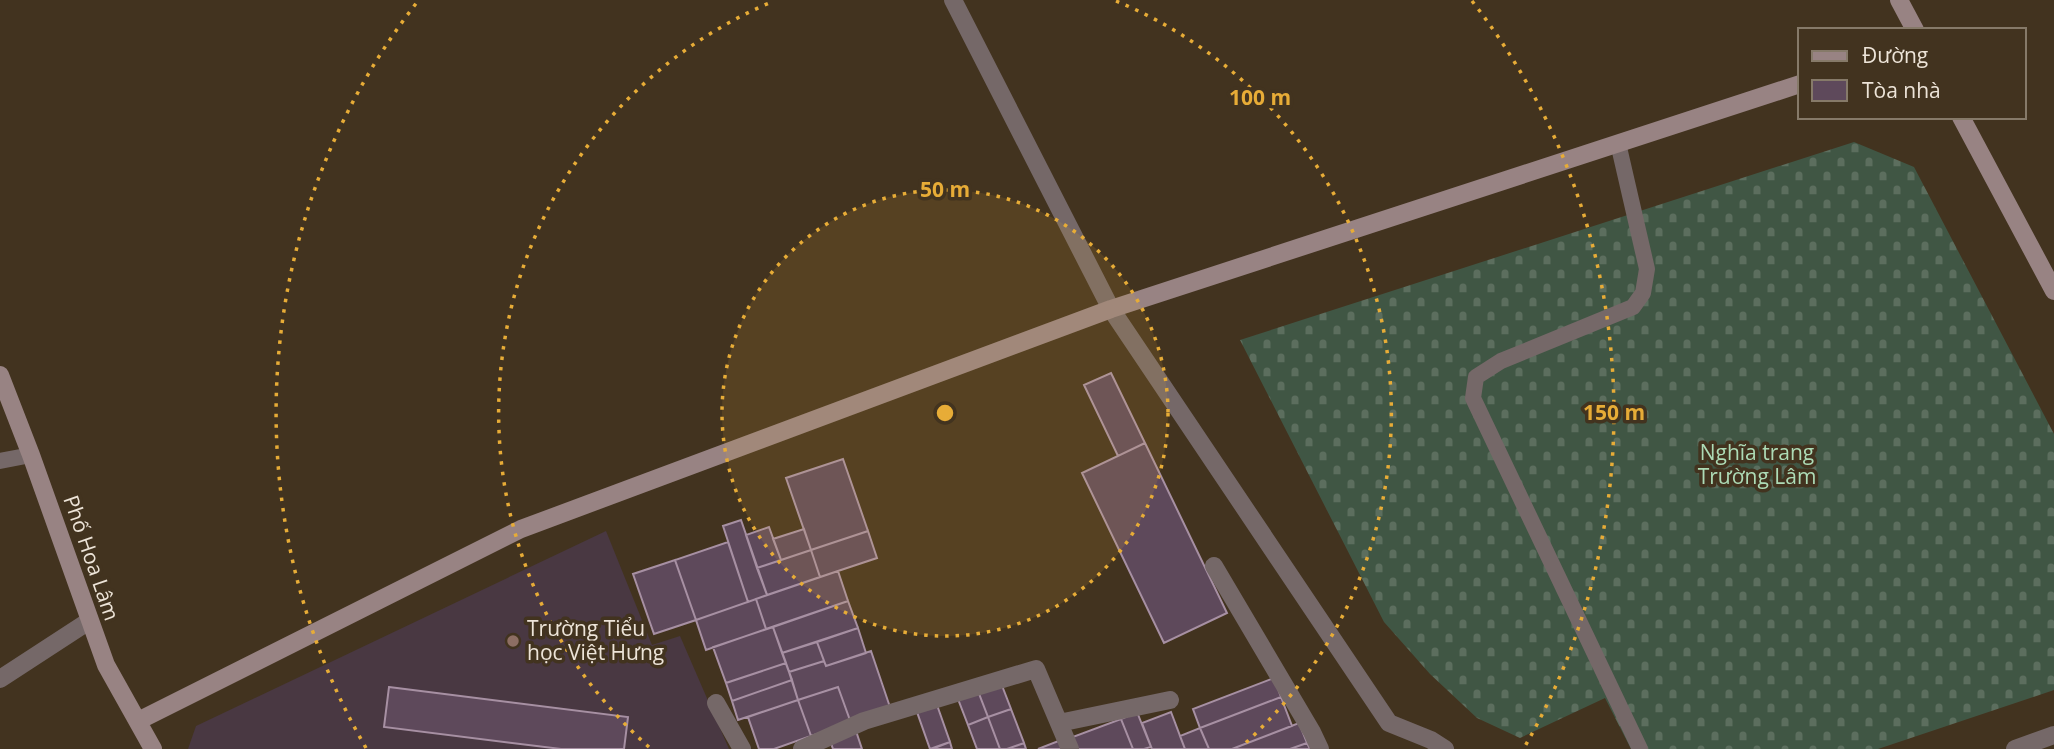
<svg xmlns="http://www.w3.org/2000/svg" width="2054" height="749" viewBox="0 0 2054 749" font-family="'Open Sans',sans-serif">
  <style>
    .education { fill: #493842 }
    .cemetery { fill: url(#cemetery-stones) }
    .building { fill: #5e495b; stroke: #a790a3; stroke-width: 2 }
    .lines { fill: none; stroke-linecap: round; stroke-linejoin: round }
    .lane { stroke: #756868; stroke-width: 16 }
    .street { stroke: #756868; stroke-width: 18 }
    .secondary { stroke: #988383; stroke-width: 18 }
    .ring { fill: none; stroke: #e7ac37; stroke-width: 3.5; stroke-dasharray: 3.5 7 }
    .education-dot { fill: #8d6e63; stroke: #42331f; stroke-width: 2.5 }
    .labels { text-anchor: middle; stroke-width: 7; stroke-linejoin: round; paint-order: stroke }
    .park-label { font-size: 21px; fill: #addbb6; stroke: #42331f }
    .street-label { font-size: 21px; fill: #ede4d8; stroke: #42331f }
    .poi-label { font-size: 21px; fill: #ede4d8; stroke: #42331f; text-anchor: start }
    .centre { fill: #e7ac37; stroke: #42331f; stroke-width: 3.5 }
    .ring-label { font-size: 21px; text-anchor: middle; font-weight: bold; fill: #e7ac37; stroke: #42331f; stroke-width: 7; stroke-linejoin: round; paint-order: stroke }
  </style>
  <defs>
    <pattern id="cemetery-stones" width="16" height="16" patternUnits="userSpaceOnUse" patternTransform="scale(1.75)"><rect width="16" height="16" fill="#405644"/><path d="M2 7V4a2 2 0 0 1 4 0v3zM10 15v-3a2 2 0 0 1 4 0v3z" fill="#5c6e5e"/></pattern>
  </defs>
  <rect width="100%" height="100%" fill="#42331f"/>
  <path class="education" d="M606,531L652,645L680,636L729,749H188L196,726Z"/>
  <path class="cemetery" d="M1854,142L1914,167L2054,434V690L1878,749H1631L1605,698L1520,738L1477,718L1430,674L1384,622L1240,340Z"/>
  <path class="building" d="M1111,373L1145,443L1118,456L1084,385Z
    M1145,443L1227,613L1164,643L1082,473Z
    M843,459L868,531L811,550L786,478Z
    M741,520L767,595L748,602L723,526Z
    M769,527L781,560L757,568L746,535Z
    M804,529L811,550L781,560L773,539Z
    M868,531L877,558L820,577L811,550Z
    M728,542L748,602L696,620L675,560Z
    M811,550L820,577L767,595L757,568Z
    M675,560L696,620L654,634L633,574Z
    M838,571L848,601L766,629L756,599Z
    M756,599L766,629L706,650L696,620Z
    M848,601L858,628L782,653L773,627Z
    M773,627L786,663L726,683L713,647Z
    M858,628L866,653L826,666L817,642Z
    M817,642L824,661L789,672L782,653Z
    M871,651L891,710L851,723L838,687L798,700L789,672L824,661L826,666Z
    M786,663L792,680L732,701L726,683Z
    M1274,678L1281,697L1200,728L1193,709Z
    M792,680L798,700L738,720L732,701Z
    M1001,683L1011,709L988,717L978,691Z
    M389,687L628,717L624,749H561L384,727Z
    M838,687L851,723L811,736L798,700Z
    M978,691L988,717L968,725L958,699Z
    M1281,697L1292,726L1232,749H1209L1200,728Z
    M798,700L811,736L774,749H759L748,717Z
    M937,705L950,742L930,749L917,712Z
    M1011,709L1024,743L1007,749H1000L988,717Z
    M1137,712L1151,747L1144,749H1133L1121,719Z
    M1171,712L1185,749H1152L1142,723Z
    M988,717L1000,749H977L968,725Z
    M1121,719L1133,749H1075L1070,738Z
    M1299,723L1307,743L1290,749H1232Z
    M1200,728L1209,749H1185L1180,736Z
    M856,731L862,749H833L830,740Z
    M1061,740L1065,749H1038Z
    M950,742L952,749H932Z
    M1024,743L1026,749H1007Z
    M1307,743L1310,749H1290Z"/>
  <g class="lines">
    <path class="lane" d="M1618,143L1647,269L1643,293L1633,307L1501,361L1476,377L1473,398L1640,749
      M0,461L31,455"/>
    <path class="street" d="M953,0L1111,309L1389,723L1431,740L1445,749
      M1214,566L1312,732L1320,749
      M0,679L89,621
      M716,703L742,749
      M1059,723L1170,700
      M802,749L864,721L1036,669L1070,749
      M2015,749L2054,735"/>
    <path class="secondary" d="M1899,0L1915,30
      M1961,117L2054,291
      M0,375L31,455L106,665L153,749
      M138,721L521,529L1111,309L1800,84"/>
  </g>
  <circle cx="945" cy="413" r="223" fill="#e7ac37" fill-opacity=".12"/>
  <g class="ring">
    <circle cx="945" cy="413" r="223"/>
    <path d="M649 747A446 446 0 0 1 774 1M1116 1A446 446 0 0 1 1241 747"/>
    <path d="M366 748A669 669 0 0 1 418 1M1472 1A669 669 0 0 1 1524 748"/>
  </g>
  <circle class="education-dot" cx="513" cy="641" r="7"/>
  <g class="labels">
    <g class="park-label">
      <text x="1757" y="460">Nghĩa trang<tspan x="1757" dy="24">Trường Lâm</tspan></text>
    </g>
    <g class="street-label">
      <text transform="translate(91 558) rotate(71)" y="7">Phố Hoa Lâm</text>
    </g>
    <g class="poi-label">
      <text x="527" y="636">Trường Tiểu<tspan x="527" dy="24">học Việt Hưng</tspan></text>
    </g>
  </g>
  <circle cx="945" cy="413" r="10" class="centre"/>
  <g class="ring-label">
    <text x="1260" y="105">100 m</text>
    <text x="945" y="197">50 m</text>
    <text x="1614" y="420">150 m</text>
  </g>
  <rect x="1798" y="28" width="228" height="91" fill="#42331f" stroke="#867a69" stroke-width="2"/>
  <rect x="1812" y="51" width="35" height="10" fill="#988383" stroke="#867a69" stroke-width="2"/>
  <text x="1862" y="63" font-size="21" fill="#ede4d8">Đường</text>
  <rect x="1812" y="80" width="35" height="21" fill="#5e495b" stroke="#867a69" stroke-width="2"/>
  <text x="1862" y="98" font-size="21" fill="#ede4d8">Tòa nhà</text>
</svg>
